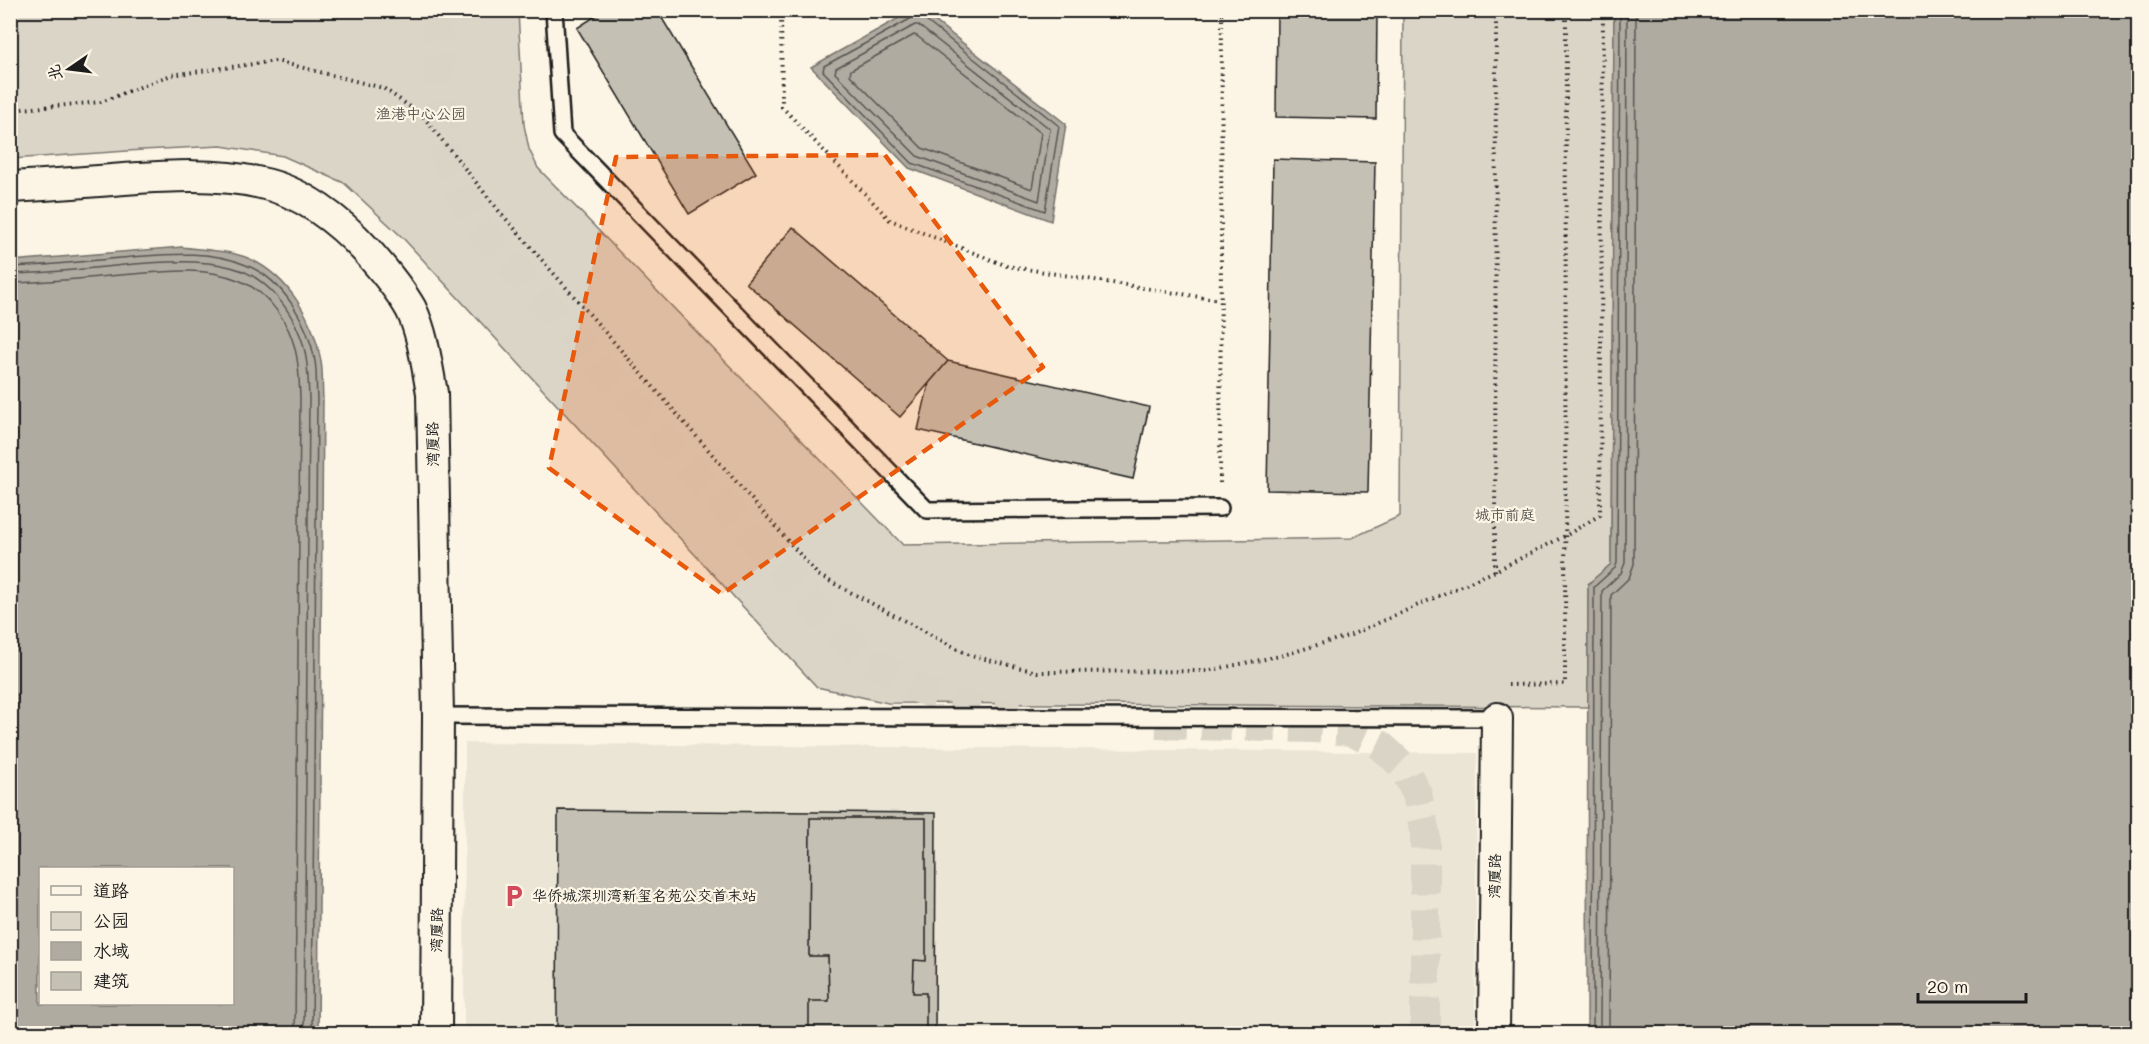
<svg xmlns="http://www.w3.org/2000/svg" width="2149" height="1044" viewBox="0 0 2149 1044" font-family="Mali,'LXGW WenKai TC',sans-serif">
  <style>
    .built { fill: #ebe5d6 }
    .green { fill: #dbd5c8; stroke: #7c7872; stroke-width: 1.5 }
    .water { fill: #b0aba1; stroke: #75726c; stroke-width: 1.5; fill-rule: evenodd }
    .lines { fill: none; stroke-linecap: round; stroke-linejoin: round }
    .shore { stroke: #575551; stroke-width: 1.5 }
    .building { fill: #c4c0b3; stroke: #1c1c1c; stroke-width: 1.5 }
    .minor-tunnel { stroke: #dad4c7; stroke-width: 30; stroke-dasharray: 30 15; stroke-linecap: butt }
    .service-casing { stroke: #1c1c1c; stroke-width: 20 }
    .minor-casing { stroke: #1c1c1c; stroke-width: 34 }
    .path { stroke: #1c1c1c; stroke-width: 4; stroke-dasharray: 1.5 4.5; stroke-linecap: butt }
    .service { stroke: #fcf5e5; stroke-width: 15 }
    .minor { stroke: #fcf5e5; stroke-width: 30 }
    .marked { fill: #e8590c; fill-opacity: 0.2; stroke: #e8590c; stroke-width: 4.5; stroke-dasharray: 12 8; stroke-linejoin: round }
    .labels { text-anchor: middle; stroke-width: 4.5; stroke-linejoin: round; paint-order: stroke }
    .park-label { font-size: 15px; fill: #555450; stroke: #fcf5e5 }
    .street-label { font-size: 15px; fill: #1c1c1c; stroke: #fcf5e5 }
    .poi-label { font-size: 15px; fill: #1c1c1c; stroke: #fcf5e5; text-anchor: start }
  </style>
  <rect width="100%" height="100%" fill="#fcf5e5"/>
  <filter id="ink" filterUnits="userSpaceOnUse"><feTurbulence type="fractalNoise" baseFrequency=".0167" numOctaves="2"/><feDisplacementMap in="SourceGraphic" scale="12" xChannelSelector="R" yChannelSelector="G"/><feConvolveMatrix kernelMatrix="1 2 1 2 8 2 1 2 1" color-interpolation-filters="sRGB"/></filter>
  <g filter="url(#ink)">
    <path class="built" d="M465,743L1477,753L1475,1033L464,1034Z"/>
    <path class="green" d="M11,11H518L524,125L529,149L538,168L903,545L1352,538L1400,516L1403,11H1614L1611,564L1588,584V707L888,703L817,687L402,237L344,183L283,156L221,146L142,150L11,159Z"/>
    <path class="water" d="M913,10L922,11L1066,124L1051,221L909,168L811,67Z
      M1614,11H2138V1033H1587L1588,584L1611,564Z
      M182,247C204,250 229,250 250,259C289,277 314,320 321,361C323,373 322,386 323,398L318,1033H11V261ZM40,868H232V1004H40Z"/>
    <g class="lines">
      <path class="shore" d="M916,13L1059,126L1045,211L912,163L823,71L824,66L910,19Z
        M915,25H918L1050,129L1039,201L917,156L835,73L836,68Z
        M914,35L917,36L1041,133L1032,189L922,148L850,75L851,70Z
        M10,267C51,266 93,260 133,257C171,254 211,250 246,265C284,280 308,323 315,361C317,373 316,386 317,398L312,1034
        M10,274C52,273 93,268 134,264C170,262 208,258 243,271C269,282 290,309 300,335C308,355 308,377 309,398L304,1034
        M10,283C52,282 93,277 134,274C169,271 205,267 238,280C263,289 284,315 292,339C299,358 299,378 300,398L295,1034
        M1593,1034L1594,587L1615,568L1617,563L1620,10
        M1600,1034L1602,591L1621,573L1625,563L1627,10
        M1609,1034L1611,595L1629,578L1634,564L1636,10"/>
    </g>
    <path class="building" d="M605,10H657L756,173L689,214L577,28Z
      M1277,10H1377L1376,119L1276,117Z
      M1273,159L1375,162L1368,492L1267,490Z
      M793,227L948,361L900,417L746,283Z
      M948,361L1149,407L1133,479L918,430L929,383Z
      M558,810L936,813L935,1034H557Z
      M810,818H926V961L914,960L913,993H926V1034H809V1001H829L828,956H809Z"/>
    <g class="lines">
      <path class="minor-tunnel" d="M437,10L440,99L446,161L478,227L824,619L867,659L917,688L980,711L1018,716
        M1156,724L1315,728L1350,731L1380,745L1402,765L1417,794L1425,833V1034"/>
      <g class="service-casing">
        <path id="service" d="M554,10L562,134L927,510L1220,508
          M438,716L1497,718"/>
      </g>
      <g class="minor-casing">
        <path id="minor" d="M10,187C48,185 86,182 124,179C170,176 216,173 261,183C301,191 340,221 367,251C383,269 399,288 411,309C423,334 427,366 432,393L438,716L436,1034
          M1494,1034L1497,718"/>
      </g>
      <path class="path" d="M781,10L782,107L890,220L1007,266L1219,300
        M10,110L101,102L171,75L276,61L383,88L422,115L499,211L818,575L969,655L1037,672L1206,671L1280,656L1351,635L1495,571L1565,536L1600,515L1603,10
        M1220,483L1222,10
        M1495,571L1496,10
        M1508,685L1565,684L1566,10"/>
      <use href="#service" class="service"/>
      <use href="#minor" class="minor"/>
    </g>
  </g>
  <path class="marked" d="M885,155L1043,367L722,594L549,468L616,157Z"/>
  <defs>
    <g id="parking-bare" transform="scale(1.8)"><path d="M-3.5-5.5H1a3.5 3.5 0 0 1 0 7H-1V5.5H-3.5ZM-1-3.4V-.6H.8a1.4 1.4 0 0 0 0-2.8Z" fill="#d1495b" stroke="#fcf5e5" stroke-width="2.5" paint-order="stroke"/></g>
  </defs>
  <g fill-rule="evenodd">
    <use href="#parking-bare" x="514" y="896"/>
  </g>
  <g class="labels">
    <g class="park-label">
      <text x="421" y="119">渔港中心公园</text>
      <text x="1505" y="520">城市前庭</text>
    </g>
    <g class="street-label">
      <text transform="translate(433 444) rotate(-91)" y="5">湾厦路</text>
      <text transform="translate(1495 876) rotate(-90)" y="5">湾厦路</text>
      <text transform="translate(437 930) rotate(-90)" y="5">湾厦路</text>
    </g>
    <g class="poi-label">
      <text x="532" y="901">华侨城深圳湾新玺名苑公交首末站</text>
    </g>
  </g>
  <rect width="2149" height="1044" fill="none" stroke="#fcf5e5" stroke-width="36"/>
  <rect x="18" y="18" width="2113" height="1008" fill="none" stroke="#1c1c1c" stroke-width="2" filter="url(#ink)"/>
  <rect x="39" y="867" width="195" height="138" fill="#fcf5e5" stroke="#a29e95" stroke-width="1.5"/>
  <rect x="51" y="886" width="30" height="9" fill="#fcf5e5" stroke="#a29e95" stroke-width="1.5"/>
  <text x="93" y="897" font-size="18" fill="#1c1c1c">道路</text>
  <rect x="51" y="912" width="30" height="18" fill="#dbd5c8" stroke="#a29e95" stroke-width="1.5"/>
  <text x="93" y="927" font-size="18" fill="#1c1c1c">公园</text>
  <rect x="51" y="942" width="30" height="18" fill="#b0aba1" stroke="#a29e95" stroke-width="1.5"/>
  <text x="93" y="957" font-size="18" fill="#1c1c1c">水域</text>
  <rect x="51" y="972" width="30" height="18" fill="#c4c0b3" stroke="#a29e95" stroke-width="1.5"/>
  <text x="93" y="987" font-size="18" fill="#1c1c1c">建筑</text>
  <g transform="translate(69 69) rotate(256)" stroke="#fcf5e5" stroke-width="4.5" paint-order="stroke">
  <path d="M0-4.5L10 22L0 15L-10 22Z" fill="#1c1c1c"/>
  <text y="-9" font-size="16" font-weight="bold" text-anchor="middle" fill="#1c1c1c">北</text>
  </g>
  <path d="M1918 993v9h108v-9" fill="none" stroke="#1c1c1c" stroke-width="3"/>
  <text x="1927" y="993" font-size="18" fill="#1c1c1c" stroke="#fcf5e5" stroke-width="4.5" paint-order="stroke">20 m</text>
</svg>
